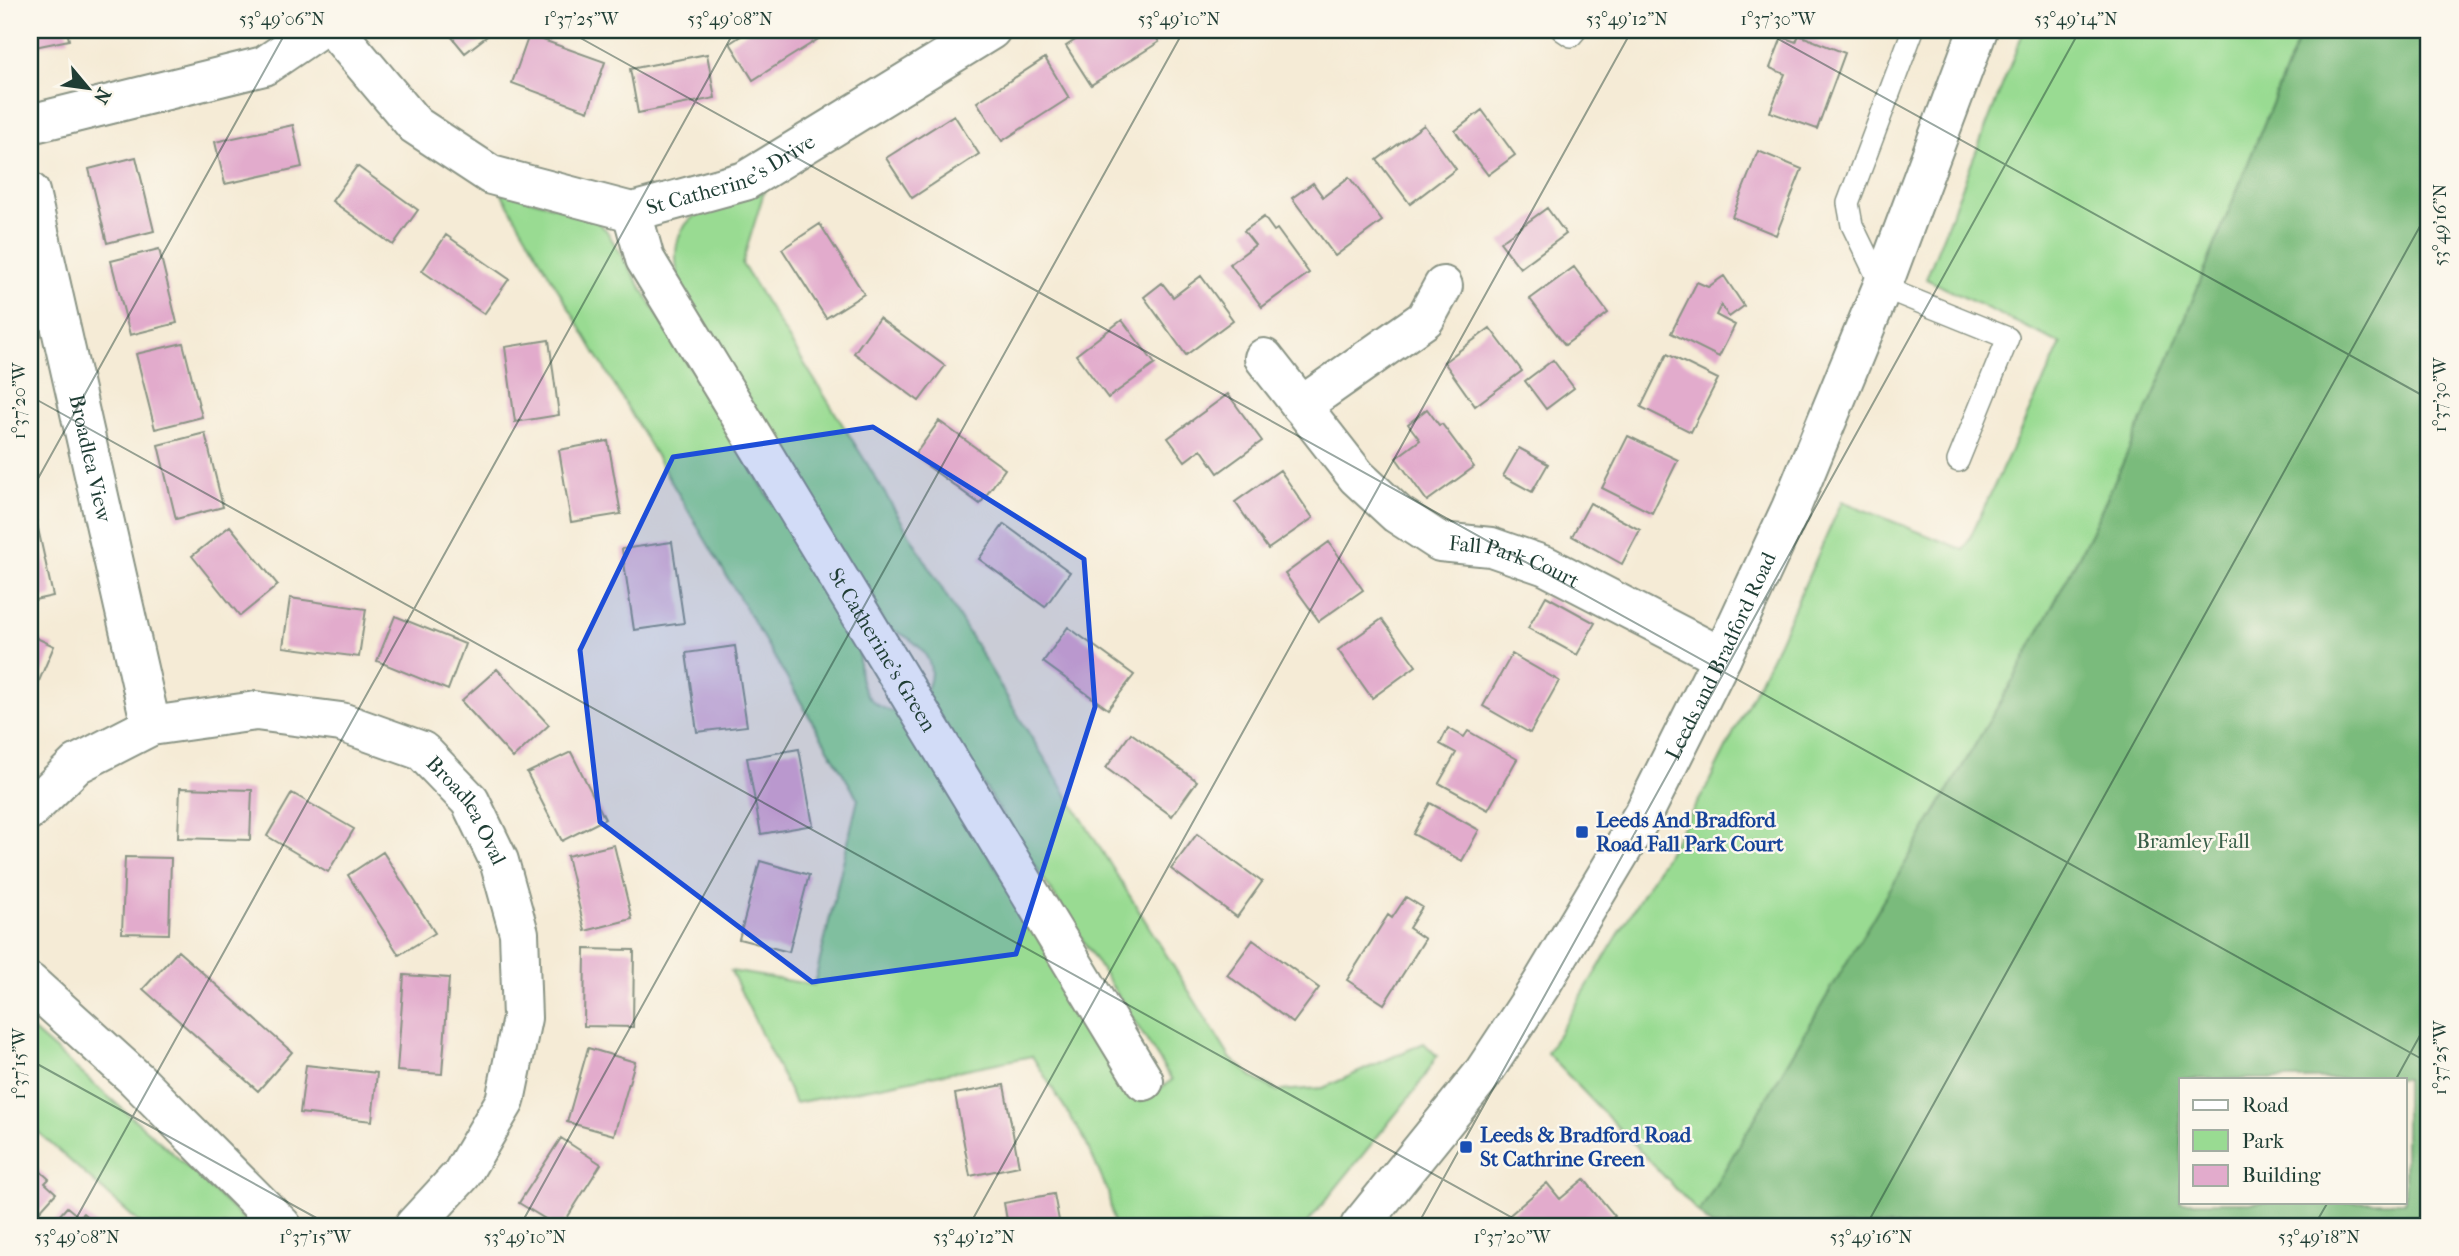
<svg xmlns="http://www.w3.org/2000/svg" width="2459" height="1256" viewBox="0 0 2459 1256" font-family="'IM FELL French Canon',serif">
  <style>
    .green { fill: #99db92; stroke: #5c8c63; stroke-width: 2 }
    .forest { fill: #7abb7c; stroke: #4c7c58; stroke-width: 2; fill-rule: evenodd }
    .building { fill: #e2abcc }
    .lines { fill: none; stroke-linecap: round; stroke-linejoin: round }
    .lane-casing { stroke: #8a9485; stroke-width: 24 }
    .street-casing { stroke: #8a9485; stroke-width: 42 }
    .secondary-casing { stroke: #8a9485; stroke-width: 42 }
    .lane { stroke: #fff; stroke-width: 21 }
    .street { stroke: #fff; stroke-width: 38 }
    .secondary { stroke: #fff; stroke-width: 38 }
    .marked { fill: #1d4ed8; fill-opacity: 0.2; stroke: #1d4ed8; stroke-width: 5; stroke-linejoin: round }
    .ticks { fill: none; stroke: #1f3d34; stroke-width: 2; stroke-opacity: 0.45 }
    .transit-dot { fill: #1a4fb4; stroke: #fbf7ec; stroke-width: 2.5 }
    .labels { text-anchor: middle; stroke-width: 5; stroke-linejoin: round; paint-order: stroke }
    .street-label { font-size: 21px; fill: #1f3d34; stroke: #fbf7ec }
    .transit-label { font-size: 21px; font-weight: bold; fill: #164399; stroke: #fbf7ec; text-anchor: start }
    .park-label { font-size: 21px; fill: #375d47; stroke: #fbf7ec }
    .neatline { fill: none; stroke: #1f3d34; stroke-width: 2.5 }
    .ticks-label { font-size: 18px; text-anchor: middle; fill: #1f3d34 }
  </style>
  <rect width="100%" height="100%" fill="#fbf7ec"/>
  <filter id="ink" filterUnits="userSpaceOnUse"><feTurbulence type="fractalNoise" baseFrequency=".0143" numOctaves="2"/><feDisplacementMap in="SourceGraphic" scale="14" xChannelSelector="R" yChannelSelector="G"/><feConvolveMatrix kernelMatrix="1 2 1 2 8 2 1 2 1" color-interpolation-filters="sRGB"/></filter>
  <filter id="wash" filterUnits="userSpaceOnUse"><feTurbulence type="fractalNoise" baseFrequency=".00686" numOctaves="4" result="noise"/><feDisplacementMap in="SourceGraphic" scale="28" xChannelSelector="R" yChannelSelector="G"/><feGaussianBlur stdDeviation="1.57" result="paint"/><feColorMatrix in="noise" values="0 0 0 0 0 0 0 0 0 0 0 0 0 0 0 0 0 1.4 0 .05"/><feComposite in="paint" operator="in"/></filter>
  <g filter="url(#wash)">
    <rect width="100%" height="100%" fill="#f5ebd6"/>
    <path class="green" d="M2024,30H2302L2157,388L2091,533L2014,679L1699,1213L1547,1053L1704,792L1779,642L1842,501L1964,550L2061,344L1926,279Z
      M500,191L592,217L606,230L860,646C856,683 862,706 902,714L1140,1102L1172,1080L925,693C943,661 916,638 887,628L680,286C662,213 706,206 764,192L742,264L866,462L1025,727L1231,1059L1257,1080L1278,1091L1323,1088L1424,1043L1437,1056L1417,1088L1305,1226H1114L1108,1192L1085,1140L1032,1056L795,1103L731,971L814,985L858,799Z
      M30,1028L167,1148L251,1226H143L30,1125Z"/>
    <path class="forest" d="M2302,30H2429V1226H1711L1699,1213L2014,679L2091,533L2157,388ZM2181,1079H2405V1202H2181Z"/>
    <g id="blocks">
      <path class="building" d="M30,30H67L69,40L30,48Z
        M446,30H495L465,53Z
        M750,30H814L820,38L753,80L730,43Z
        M1091,30H1151L1159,42L1091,85L1066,46Z
        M529,35L605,62L588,111L512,83Z
        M1799,35L1845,53L1817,129L1770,112L1785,74L1770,68L1782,37L1796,42Z
        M707,54L715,98L638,113L630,69Z
        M1045,58L1069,98L1002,141L977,102Z
        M1482,110L1515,155L1488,175L1455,131Z
        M954,115L979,154L912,198L886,158Z
        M293,125L302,167L225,184L215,142Z
        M1424,125L1456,169L1410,204L1377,160Z
        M1758,151L1802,169L1776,235L1732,217Z
        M136,157L154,231L107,243L89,169Z
        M357,166L418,210L393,245L332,201Z
        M1349,177L1382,221L1335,256L1292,198L1313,183L1323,197Z
        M1547,208L1566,234L1520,268L1500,242Z
        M1264,217L1274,231L1277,229L1309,273L1262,307L1230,264L1255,245L1244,231Z
        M820,224L864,294L826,318L782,249Z
        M446,235L509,279L484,314L422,271Z
        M159,249L177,323L130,335L111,261Z
        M1574,267L1608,313L1565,345L1530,299Z
        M1201,276L1233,320L1186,355L1144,297L1162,283L1173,297Z
        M1724,276L1744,306L1729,317L1721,305L1716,315L1735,325L1719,357L1671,333L1697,282L1708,287Z
        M879,318L945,366L919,401L854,353Z
        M1122,320L1155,364L1108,398L1076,355Z
        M1490,328L1522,371L1475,406L1444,362Z
        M549,340L559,415L515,422L505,347Z
        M183,343L202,417L155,429L136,354Z
        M1667,354L1718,379L1691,432L1641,407Z
        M1553,360L1574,388L1546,409L1525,381Z
        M1228,394L1262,441L1218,473L1201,449L1185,461L1168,438Z
        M1427,409L1439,425L1442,424L1474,467L1427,501L1396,458L1420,440L1408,424Z
        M939,421L1005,469L980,504L914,456Z
        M205,433L223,507L176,519L158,445Z
        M1628,436L1678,460L1652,513L1602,488Z
        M608,441L621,514L571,522L559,450Z
        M1519,448L1548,464L1532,492L1503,476Z
        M1280,470L1313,518L1268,549L1235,502Z
        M1590,503L1640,530L1622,564L1572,536Z
        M33,506L53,596L30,601V507Z
        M1004,524L1070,572L1045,607L979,559Z
        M230,526L278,585L240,616L192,556Z
        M672,542L684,623L634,630L622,549Z
        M1329,542L1363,590L1319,621L1285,574Z
        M1546,596L1595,623L1577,655L1528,628Z
        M290,598L366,609L359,657L283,647Z
        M395,616L465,644L448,690L377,661Z
        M1382,619L1416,666L1372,698L1338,650Z
        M1068,627L1134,675L1108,709L1043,662Z
        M30,635L54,646L30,702Z
        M735,646L747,726L697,732L686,653Z
        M1512,654L1559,681L1530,733L1483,706Z
        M497,669L549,725L513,758L461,701Z
        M1448,728L1464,737L1468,731L1517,759L1488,810L1439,783L1456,753L1440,744Z
        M1131,733L1197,781L1172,816L1106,768Z
        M799,749L813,825L761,834L747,758Z
        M571,752L605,819L562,841L527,773Z
        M180,788L252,790L250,840L178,838Z
        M292,793L354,829L328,872L267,836Z
        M1430,803L1479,830L1462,861L1413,834Z
        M1197,834L1262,882L1237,917L1171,869Z
        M614,845L632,919L585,931L567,856Z
        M383,852L435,933L399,955L348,875Z
        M125,857L171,858L169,934L122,933Z
        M760,861L809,875L789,952L739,939Z
        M1406,897L1422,907L1409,928L1425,939L1384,1004L1347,980L1388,915L1392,918Z
        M1253,940L1319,988L1293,1023L1227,975Z
        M585,949L634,950L633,1027L584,1026Z
        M178,951L292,1052L258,1091L143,989Z
        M404,975L449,978L442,1074L397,1071Z
        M588,1048L635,1062L614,1135L567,1122Z
        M306,1065L377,1073L372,1121L300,1113Z
        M1004,1085L1019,1166L970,1176L955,1094Z
        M561,1138L601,1164L562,1226H557L519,1203Z
        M30,1162L49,1179L45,1183L56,1193L30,1222Z
        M1584,1179L1615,1216L1603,1226H1583L1581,1224L1578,1226H1497L1547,1183L1560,1199Z
        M1054,1194L1060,1226H1008L1004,1203Z
        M67,1207L79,1217L83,1213L98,1226H50Z"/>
    </g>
  </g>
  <g filter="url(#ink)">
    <use href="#blocks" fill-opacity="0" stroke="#8a9485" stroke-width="2"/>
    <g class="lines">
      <g class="lane-casing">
        <path id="lane" d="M1562,30L1571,36L1576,30
          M1913,30L1848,203L1852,225L1882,287L2008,338L1958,461"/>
      </g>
      <g class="street-casing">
        <g id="street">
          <path id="s1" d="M335,30L415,125L491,175L632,212L745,181L991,30"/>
          <path d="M30,124L264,66L317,30"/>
          <path id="s2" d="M30,192L151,726"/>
          <path id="s3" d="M632,212L645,259L1144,1081"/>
          <path id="s4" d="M1264,358L1357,477L1397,514L1440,542L1491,547L1546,566L1722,657"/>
          <path d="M1301,406L1425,319L1443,286"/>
          <path id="s5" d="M30,810L77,764L151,726L256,711L341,722L422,751L470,801L499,861L519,933L522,1018L505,1101L462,1174L414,1226"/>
          <path d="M30,983L136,1079L282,1226"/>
        </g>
      </g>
      <g class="secondary-casing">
        <g id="secondary">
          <path id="s6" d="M1360,1226L1481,1076L1541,985L1645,811L1722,657L1791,508L1882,287L1978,30"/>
        </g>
      </g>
      <use href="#lane" class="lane"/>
      <use href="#street" class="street"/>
      <use href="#secondary" class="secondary"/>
    </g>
  </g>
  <path class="marked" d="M873,427L1084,559L1095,707L1016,954L812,982L600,822L580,650L673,457Z"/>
  <path class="ticks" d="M566,30L2429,1063M1762,30L2429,399M30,396L1527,1226M30,493L287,30M30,1060L331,1226M2396,1079L2429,1019M72,1226L735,30M520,1226L1184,30M969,1226L1632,30M1417,1226L2080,30M1866,1226L2429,210M2314,1226L2328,1202"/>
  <g class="transit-dot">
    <rect x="1575" y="825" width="14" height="14" rx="3.5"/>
    <rect x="1459" y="1140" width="14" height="14" rx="3.5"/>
  </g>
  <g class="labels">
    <g class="street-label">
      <text dy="7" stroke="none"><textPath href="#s1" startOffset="467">St Catherine's Drive</textPath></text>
      <text dy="7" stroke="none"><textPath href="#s2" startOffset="273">Broadlea View</textPath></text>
      <text dy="7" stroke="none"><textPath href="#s4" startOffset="334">Fall Park Court</textPath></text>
      <text dy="7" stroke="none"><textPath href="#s3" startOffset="506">St Catherine's Green</textPath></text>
      <text dy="7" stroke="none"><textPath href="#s6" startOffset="677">Leeds and Bradford Road</textPath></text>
      <text dy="7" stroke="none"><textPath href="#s5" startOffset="502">Broadlea Oval</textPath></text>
    </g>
    <g class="transit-label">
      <text x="1596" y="827">Leeds And Bradford<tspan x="1596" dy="24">Road Fall Park Court</tspan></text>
      <text x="1480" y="1142">Leeds &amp; Bradford Road<tspan x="1480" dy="24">St Cathrine Green</tspan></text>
    </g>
    <g class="park-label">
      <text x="2193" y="848">Bramley Fall</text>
    </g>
  </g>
  <rect width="2459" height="1256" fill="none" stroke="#fbf7ec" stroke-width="77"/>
  <rect x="2179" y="1078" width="228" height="126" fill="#fbf7ec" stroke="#a3ada2" stroke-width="2"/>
  <rect x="2193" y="1100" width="35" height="10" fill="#ffffff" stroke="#a3ada2" stroke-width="2"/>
  <text x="2242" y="1112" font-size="21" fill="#1f3d34">Road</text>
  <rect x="2193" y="1130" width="35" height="21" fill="#99db92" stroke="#a3ada2" stroke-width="2"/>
  <text x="2242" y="1148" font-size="21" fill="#1f3d34">Park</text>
  <rect x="2193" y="1165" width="35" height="21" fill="#e2abcc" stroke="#a3ada2" stroke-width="2"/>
  <text x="2242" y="1182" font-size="21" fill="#1f3d34">Building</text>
  <g transform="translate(88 88) rotate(119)" stroke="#fbf7ec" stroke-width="5" paint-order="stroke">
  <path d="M0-5L12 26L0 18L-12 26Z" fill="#1f3d34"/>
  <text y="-10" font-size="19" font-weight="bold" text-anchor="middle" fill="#1f3d34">N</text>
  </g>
  <rect x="38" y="38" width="2382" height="1180" class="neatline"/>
  <g class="ticks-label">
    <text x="282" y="25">53°49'06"N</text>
    <text x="581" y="25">1°37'25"W</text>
    <text x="730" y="25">53°49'08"N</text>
    <text x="1179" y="25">53°49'10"N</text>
    <text x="1627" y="25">53°49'12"N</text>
    <text x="1778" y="25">1°37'30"W</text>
    <text x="2076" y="25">53°49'14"N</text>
    <text transform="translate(2440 225) rotate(-90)" y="6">53°49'16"N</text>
    <text transform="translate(2440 395) rotate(-90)" y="6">1°37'30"W</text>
    <text transform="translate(19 401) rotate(-90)" y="6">1°37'20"W</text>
    <text transform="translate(2440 1058) rotate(-90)" y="6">1°37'25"W</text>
    <text transform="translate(19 1064) rotate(-90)" y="6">1°37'15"W</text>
    <text x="77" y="1243">53°49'08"N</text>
    <text x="315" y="1243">1°37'15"W</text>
    <text x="525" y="1243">53°49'10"N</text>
    <text x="974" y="1243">53°49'12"N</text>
    <text x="1512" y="1243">1°37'20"W</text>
    <text x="1871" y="1243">53°49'16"N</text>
    <text x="2319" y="1243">53°49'18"N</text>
  </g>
</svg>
